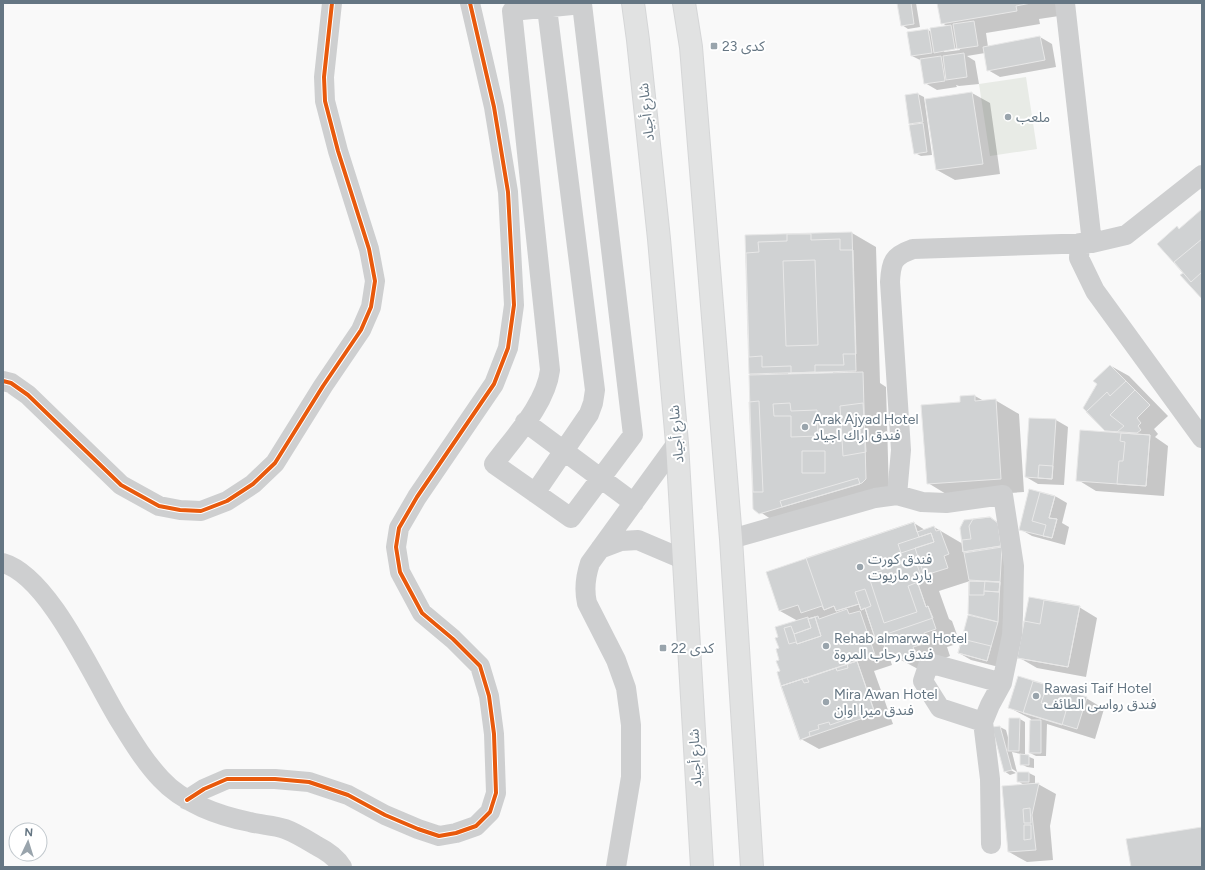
<svg xmlns="http://www.w3.org/2000/svg" width="1205" height="870" viewBox="0 0 1205 870" font-family="Figtree,'Noto Sans Arabic',sans-serif">
  <style>
    .green { fill: #e8ebe6 }
    .shadow { fill: #0003; fill-rule: evenodd }
    .building { fill: #d0d2d3; stroke: #e8e8e8 }
    .lines { fill: none; stroke-linecap: round; stroke-linejoin: round }
    .major-casing { stroke: #d5d6d7; stroke-width: 24 }
    .minor { stroke: #cecfd0; stroke-width: 20 }
    .major { stroke: #e1e2e2; stroke-width: 22 }
    .cycleway-casing { stroke: #fff; stroke-width: 6 }
    .cycleway { stroke: #e8590c; stroke-width: 4 }
    .poi-dot { fill: #99a4ac; stroke: #fff; stroke-width: 1.5 }
    .labels { text-anchor: middle; stroke-width: 4; stroke-linejoin: round; paint-order: stroke }
    .poi-label { font-size: 14px; fill: #657683; stroke: #fff; text-anchor: start }
    .street-label { font-size: 14px; fill: #657683; stroke: #fff }
  </style>
  <rect width="100%" height="100%" fill="#f9f9f9"/>
  <path class="green" d="M1026,77L1037,149L990,156L979,84Z"/>
  <path class="shadow" d="M898,3H916L920,27L908,29L902,25Z
    M938,3H1056L1059,16L1039,19L1040,24L986,33L988,47L1040,37L1052,44L1056,67L1000,77L988,70L985,53L967,56L975,61L979,84L959,86L956,85L957,87L937,90L925,83L922,61L912,56L928,30L932,32L947,26L942,23ZM959,48L960,50L944,52V50Z
    M972,93L990,103L1000,174L955,180L937,170Z
    M918,94L924,97L932,155L921,156L915,153L906,96Z
    M852,233L876,247L880,383L886,387L889,493L783,527L754,508L746,236ZM788,372H833V374L788,375Z
    M1111,366L1129,376L1168,416L1154,429L1158,434L1155,437L1168,446L1164,496L1096,491L1078,480L1108,433L1084,408Z
    M975,396L984,401L995,400L1019,414L1024,492L951,497L928,483L961,403Z
    M1056,420L1068,427L1064,485L1038,484L1026,477Z
    M1055,496L1067,503L1062,523L1069,527L1065,545L1032,536L1020,529Z
    M990,518L1003,525L1013,552L999,667L971,660L959,653L970,614V581L939,591L949,619L952,621L960,643L947,647L950,656L918,669L888,653L892,665L874,671L893,724L819,749L801,739L781,672L780,649L798,621L780,611L914,523L925,530L934,527L963,544Z
    M1079,607L1097,618L1086,677L1037,668L1018,657Z
    M1086,698L1104,709L1095,739L1047,724L1046,756H1036L1030,753L1031,719L1010,708Z
    M1020,719L1025,722V755L1034,759V768L1027,767L1021,764V754L1012,752L1017,772L1008,766L1007,768L1016,773L1010,775L1004,771L1000,727L1006,730L1009,741Z
    M1018,773H1029L1035,776V784H1038L1056,794L1050,826L1053,860L1027,862L1009,852L1024,785L1018,781Z"/>
  <path class="building" d="M897,3H911L914,24L901,26Z
    M937,3H1031L1016,6L1017,11L941,24Z
    M974,21L978,46L957,49L953,24Z
    M951,25L955,49L934,53L930,28Z
    M928,29L932,53L911,56L907,32Z
    M1040,36L1045,60L987,71L983,47Z
    M964,53L967,77L946,80L943,56Z
    M941,56L945,81L924,84L920,59Z
    M972,92L983,164L936,170L925,99Z
    M918,93L923,122L909,124L905,95Z
    M923,123L927,152L914,154L909,125Z
    M1202,209V299L1180,275L1183,273L1157,244L1177,226L1179,229Z
    M852,232L856,371L749,374L745,235Z
    M787,234H811V240L840,239V250H853L856,354H843L844,365H815V372L791,373V366L762,367V356L749,357L746,253L759,252L758,242L787,241Z
    M1202,239V272L1191,282L1174,262Z
    M815,260L818,345L786,346L783,261Z
    M1110,365L1150,405L1137,418L1141,423L1138,426L1141,430L1137,433L1105,431L1083,408L1097,384L1093,381Z
    M863,372L866,479L862,483L759,514L753,509L749,375Z
    M1126,381L1135,390L1110,415L1124,426L1117,432L1105,431L1086,412L1107,392L1110,396Z
    M975,395V401L996,399L1001,479L927,484L921,405L960,402V396Z
    M759,401L763,492H753L749,402Z
    M790,403L791,411L817,410L818,436L791,437V416H774L773,404Z
    M863,403L866,452L843,456L840,406Z
    M1029,418L1056,419L1052,479L1025,477Z
    M1080,430L1150,435L1146,486L1076,481Z
    M1121,433L1150,435L1146,486L1117,484L1119,461H1123L1125,442L1120,441Z
    M802,451H825V473H802Z
    M1039,465L1053,466L1052,479L1038,478Z
    M858,478L860,484L782,507L780,501Z
    M1029,489L1055,496L1049,518L1057,519L1052,538L1019,530Z
    M1040,492L1055,496L1049,518L1057,519L1052,538L1043,536L1046,525L1032,521Z
    M990,517L998,523L1001,546L963,552L962,540L971,539L969,526L973,519Z
    M990,517L998,523L1001,546L963,552L960,528L964,520Z
    M914,522L919,537L931,533L934,542L915,548L924,575L916,578L926,607L928,606L933,618L875,638L865,608L861,610L859,604L836,611L834,606L824,610L806,558Z
    M914,522L917,532L934,526L936,531L940,530L949,554L944,556L948,568L916,578L926,607L928,606L936,629L924,633L927,643L913,647L916,655L901,660L899,654L893,656L892,653L887,654L881,636L875,638L865,608L861,610L859,604L836,611L834,606L824,610L822,606L801,613L798,605L779,611L766,572Z
    M931,533L934,542L901,553L898,544Z
    M1002,547L1000,582L969,580L964,553Z
    M915,559L921,576L916,578L918,582L908,586L917,612L884,623L868,574Z
    M969,581L1000,582L999,592L984,591V595H969Z
    M969,581L1000,582L998,622L968,614Z
    M985,581L1000,582L999,592L984,591Z
    M865,589L871,606L861,610L855,592Z
    M1029,597L1080,606L1068,667L1017,658Z
    M1044,600L1080,606L1068,667L1017,658L1024,621L1040,624Z
    M847,609L849,614L860,611L875,655L781,686L777,672L780,671L776,661L779,660L776,649L779,648L775,638L778,637L775,627L808,617V619L818,616L819,619Z
    M968,615L998,622L987,661L958,653Z
    M815,617L821,636L797,644L794,634L811,628L808,619Z
    M815,617L821,636L797,644L796,642L789,644L784,628L791,626L794,634L811,628L808,619Z
    M962,639L991,646L987,661L958,653Z
    M857,661L874,710L863,714L862,710L852,714L853,717L830,725L829,722L818,725L819,729L809,732L810,736L800,740L781,686L802,679L804,683L809,682L807,678L836,668L837,671L848,668L847,664Z
    M857,661L875,714L800,740L781,686Z
    M1018,676L1087,697L1077,729L1008,708Z
    M1033,681L1047,685L1041,703L1066,711L1062,725L1023,713Z
    M1009,718H1020L1019,751H1008Z
    M1030,720H1041V753H1029Z
    M1000,726L1012,770L1004,772L992,727Z
    M1020,754L1029,755V765H1020Z
    M1017,772H1029V782H1017Z
    M1039,783L1032,815L1036,850L1008,852L1002,786Z
    M1030,808L1031,823H1024L1023,809Z
    M1024,825H1031V839L1024,840Z
    M1202,827V867H1131L1126,839Z"/>
  <g class="lines">
    <g class="major-casing">
      <path id="major" d="M633,3L638,40L659,239L677,443L702,867
        M684,3L691,47L731,539L752,867"/>
    </g>
    <path class="minor" d="M1065,3L1092,243
      M582,4L633,435L571,518L494,464C514,437 546,404 550,370L512,11Z
      M1080,243L1079,258L1095,291L1202,438
      M3,381L11,383L28,395L121,485L159,506L180,510L201,511L227,501L253,484L275,463L323,386L361,330L371,307L375,281L369,249L338,151L325,101L324,77L332,3
      M525,422L634,503
      M535,493L589,414L593,403L595,390L547,8
      M897,495L922,502L946,503L1003,495L1014,566L1013,615L1012,635L1002,683L990,705L983,722L990,779L991,844
      M731,539L875,498L897,495L901,450L890,282C891,262 893,256 913,249L1092,243L1126,235L1202,175
      M600,549L621,541L638,540L685,560
      M3,563C49,576 93,677 118,718C131,739 144,761 161,779C183,803 219,816 250,822C261,825 274,825 285,829C296,833 307,840 317,846C327,851 336,857 342,867
      M983,722L940,708L923,681L929,663L1002,683
      M187,800L204,789L227,779H275L309,782L348,795L385,815L418,829L439,836L456,833L476,826L490,812L496,793L494,734L489,696L480,666L453,639L422,613L400,572L396,547L399,528L417,497L494,384L508,348L514,305L508,192L494,107L470,3
      M616,867L631,777V725L626,688L616,660L587,603C584,590 586,575 590,563L677,443"/>
    <use href="#major" class="major"/>
    <g class="cycleway-casing">
      <path id="cycleway" d="M3,381L11,383L28,395L121,485L159,506L180,510L201,511L227,501L253,484L275,463L323,386L361,330L371,307L375,281L369,249L338,151L325,101L324,77L332,3
        M187,800L204,789L227,779H275L309,782L348,795L385,815L418,829L439,836L456,833L476,826L490,812L496,793L494,734L489,696L480,666L453,639L422,613L400,572L396,547L399,528L417,497L494,384L508,348L514,305L508,192L494,107L470,3"/>
    </g>
    <use href="#cycleway" class="cycleway"/>
  </g>
  <g class="poi-dot">
    <rect x="710" y="42" width="8" height="8" rx="2"/>
    <circle cx="1008" cy="117" r="4"/>
    <circle cx="805" cy="427" r="4"/>
    <circle cx="860" cy="567" r="4"/>
    <circle cx="826" cy="646" r="4"/>
    <rect x="659" y="644" width="8" height="8" rx="2"/>
    <circle cx="1036" cy="696" r="4"/>
    <circle cx="826" cy="702" r="4"/>
  </g>
  <g class="labels">
    <g class="poi-label">
      <text x="722" y="51">كدى 23</text>
      <text x="1016" y="122">ملعب</text>
      <text x="813" y="424">Arak Ajyad Hotel<tspan x="813" dy="16">فندق اراك اجياد</tspan></text>
      <text x="868" y="564">فندق كورت<tspan x="868" dy="16">يارد ماريوت</tspan></text>
      <text x="834" y="643">Rehab almarwa Hotel<tspan x="834" dy="16">فندق رحاب المروة</tspan></text>
      <text x="671" y="653">كدى 22</text>
      <text x="1044" y="693">Rawasi Taif Hotel<tspan x="1044" dy="16">فندق رواسى الطائف</tspan></text>
      <text x="834" y="699">Mira Awan Hotel<tspan x="834" dy="16">فندق ميرا اوان</tspan></text>
    </g>
    <g class="street-label">
      <text transform="translate(646 112) rotate(-96)" y="5">شارع أجياد</text>
      <text transform="translate(676 434) rotate(-95)" y="5">شارع أجياد</text>
      <text transform="translate(695 758) rotate(-93)" y="5">شارع أجياد</text>
    </g>
  </g>
  <rect width="1205" height="870" fill="none" stroke="#657683" stroke-width="8"/>
  <g transform="translate(28 842) rotate(4)"><circle r="19" fill="#ffffff" stroke="#c1c8cd"/>
  <path d="M0-3L7 15L0 10L-7 15Z" fill="#99a4ac"/>
  <text y="-6" font-size="11" font-weight="bold" text-anchor="middle" fill="#657683">N</text>
  </g>
</svg>
